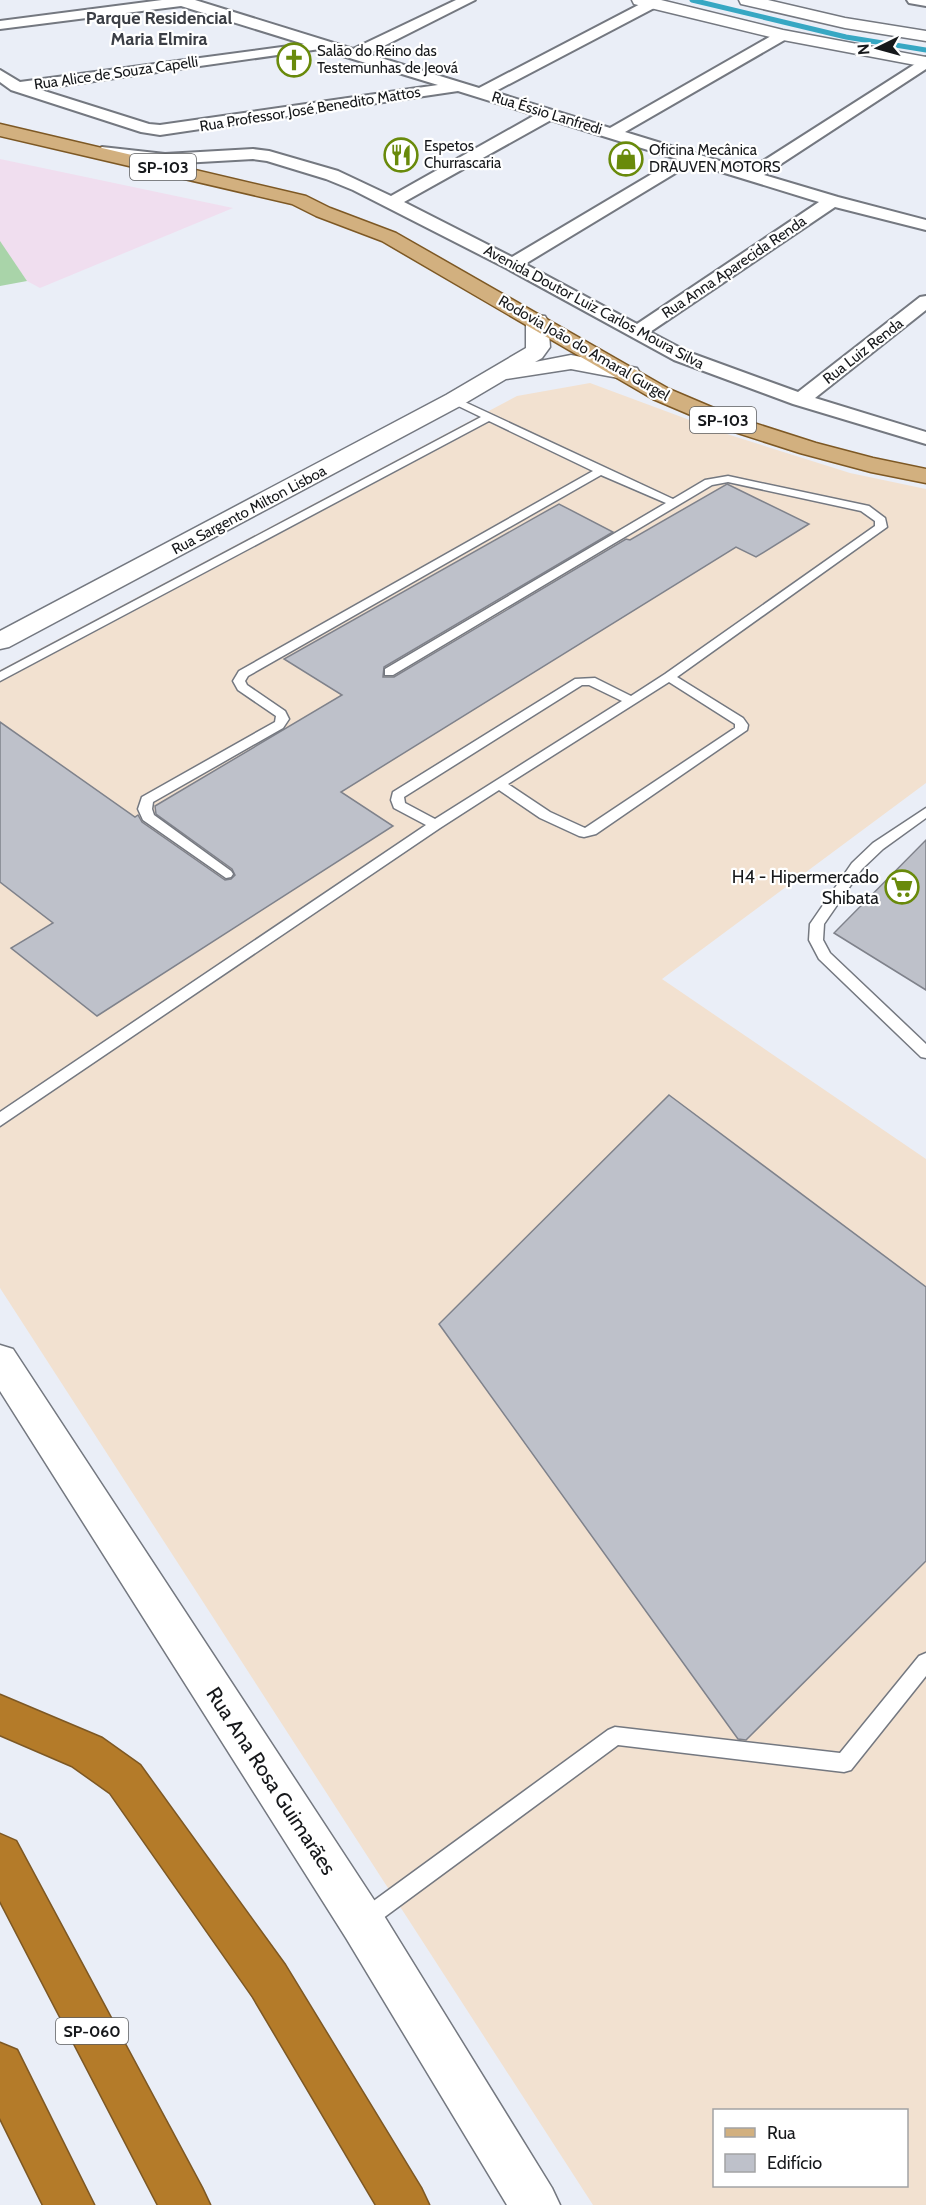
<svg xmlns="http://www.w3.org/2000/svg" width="926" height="2205" viewBox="0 0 926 2205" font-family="Cabin,sans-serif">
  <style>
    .industrial { fill: #f2e1d0; fill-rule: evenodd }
    .education { fill: #f0deef }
    .green { fill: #a9d4a9 }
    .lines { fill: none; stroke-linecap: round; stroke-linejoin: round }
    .stream { stroke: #37a7c3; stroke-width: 5 }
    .building { fill: #bec1ca; stroke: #7f828b; stroke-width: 1.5 }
    .service-casing { stroke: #747880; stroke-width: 3 }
    .minor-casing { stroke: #747880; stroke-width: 4 }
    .tertiary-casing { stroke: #747880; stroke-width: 3 }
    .primary-casing { stroke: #7d5824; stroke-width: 3 }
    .motorway-casing { stroke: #7d5824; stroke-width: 3 }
    .service { fill: #fff; fill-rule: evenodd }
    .minor { fill: #fff; fill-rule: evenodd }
    .tertiary { fill: #fff; fill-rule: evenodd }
    .primary { fill: #d2b07f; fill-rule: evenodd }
    .motorway { fill: #b47b29; fill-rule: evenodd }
    .labels { text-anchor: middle; stroke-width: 4.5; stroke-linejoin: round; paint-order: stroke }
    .far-poi-label { font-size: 15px; fill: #16181b; stroke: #fff; text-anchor: start }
    .far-street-label { font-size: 15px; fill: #16181b; stroke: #fff }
    .shield { fill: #fff; stroke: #5c5d5f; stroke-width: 1.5 }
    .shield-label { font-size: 16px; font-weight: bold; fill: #16181b }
    .far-quarter-label { font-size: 18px; font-weight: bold; fill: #3c3f46; stroke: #fff }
    .poi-label { font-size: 18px; fill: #16181b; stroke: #fff; text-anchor: end }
    .near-street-label { font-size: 21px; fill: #16181b; stroke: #fff }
  </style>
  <rect width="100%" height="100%" fill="#eaeef7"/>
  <path class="industrial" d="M590,383L730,435L850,473L926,489V783L662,979L926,1159V2205H593L0,1288V670L517,396ZM714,2110H906V2186H714Z"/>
  <path class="education" d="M0,159L233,208L40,288L27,281L0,243Z"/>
  <path class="green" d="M0,241L27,281L0,286Z"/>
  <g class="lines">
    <path class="stream" d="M692,0L846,37L926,50"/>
  </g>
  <path class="building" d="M727,484L809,524L756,557L736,547L341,792L393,826L97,1016L11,948L53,923L0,882V722L135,817L138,815L142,822L225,880L231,879L235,875L232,869L156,814L155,806L342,695L284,659L559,504L613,532L384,667L383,677H394L626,539L630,540Z
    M926,840V990L834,933Z
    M669,1095L926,1287V1561L746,1740L738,1739L439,1324Z"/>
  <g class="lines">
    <g class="service-casing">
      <path id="service" d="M454,397L673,499L705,480L728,476L869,506L885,518L887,527L677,677L743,718L748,725L747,730L596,834L584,837L579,836L540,818L499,790L440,828L0,1126V1112L426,825L394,808L391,800L393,792L575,679L595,678L631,696L665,674L875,526V521L861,511L728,482L712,485L393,675H385V669L666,503L601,475L248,676L245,681L247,685L285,711L289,719L283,728L153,802L152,809L154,815L231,871L233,874L231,877L226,878L143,820L138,809L142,797L275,722L276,716L238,690L233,681L239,671L593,471L489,421L0,681V672L481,417L450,402V398ZM669,682L735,724V728L585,828L550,812L508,784ZM582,685H589L622,701L435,819L405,803L404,797Z
        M926,808V818L883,849L862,869L824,924L823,940L830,953L926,1044V1058L921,1057L819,959L809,940L810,924L852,863L873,843Z
        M926,1653V1676L851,1770L844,1772L618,1745L371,1927L364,1930L357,1927L354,1920L357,1913L608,1730L615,1727L840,1753L919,1656Z"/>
    </g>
    <g class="minor-casing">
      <path id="minor" d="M162,0H195L353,49L456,0H475L368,54L479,88L648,0H658L660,3L658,6L494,92L610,128L778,32H788L790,35L788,38L625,132L749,170L926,57V69L764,175L838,197L926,220V230L835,207L650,332L688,352L798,392L920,297L926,296V310L815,398L926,432V444L793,404L674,360L506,268L353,190L326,179L267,161L253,159L165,164L102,157L94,152L102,147L165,154L253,149L269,151L338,171L391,196L535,115L458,91L160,135L141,132L11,90L0,82V70L20,82L304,44L181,6L0,29V21ZM320,49L438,85L160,125L149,124L38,89ZM551,120L677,159L512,257L404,202ZM692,163L819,202L637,324L525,264Z
        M907,0H926V6L909,3Z"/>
    </g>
    <g class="tertiary-casing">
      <path id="tertiary" d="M632,0H661L783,30L926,57V67L783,40L634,4Z
        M739,0H768L845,18L926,31V41L845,28L741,4Z
        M537,315L545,316L548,321L550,347L542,358L535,362L571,355L637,368L640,373L637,378L629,380L571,369L506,379L462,405L9,647L0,649V631L446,395L526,348V321L529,316Z
        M0,1345L13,1349L378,1906L552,2188L560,2205H507L346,1938L0,1391Z"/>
    </g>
    <g class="primary-casing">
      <path id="primary" d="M0,124L306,196L330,208L396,233L669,389L735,417L816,443L873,458L926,469V483L871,472L800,453L719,427L653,399L382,241L316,216L292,204L0,136Z"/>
    </g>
    <g class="motorway-casing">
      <path id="motorway" d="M0,1695L102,1738L140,1765L285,1965L421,2188L429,2205H376L253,1997L110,1793L72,1766L0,1735Z
        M0,1834L16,1841L202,2188L210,2205H158L0,1901Z
        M0,2043L17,2050L94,2205H43L0,2118Z"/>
    </g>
    <use href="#service" class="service"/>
    <use href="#minor" class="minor"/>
    <use href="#tertiary" class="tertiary"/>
    <use href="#primary" class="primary"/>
    <use href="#motorway" class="motorway"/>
  </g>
  <defs>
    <g id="church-ring" transform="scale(1.725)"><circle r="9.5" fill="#fff" stroke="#698a0b" stroke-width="1.5"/><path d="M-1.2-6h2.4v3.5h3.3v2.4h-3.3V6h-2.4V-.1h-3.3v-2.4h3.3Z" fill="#698a0b"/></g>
    <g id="restaurant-ring" transform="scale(1.725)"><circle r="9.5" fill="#fff" stroke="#698a0b" stroke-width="1.5"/><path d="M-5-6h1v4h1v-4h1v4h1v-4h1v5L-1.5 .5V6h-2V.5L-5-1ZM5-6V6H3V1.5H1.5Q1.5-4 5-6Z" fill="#698a0b"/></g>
    <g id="shop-ring" transform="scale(1.725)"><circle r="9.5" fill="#fff" stroke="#698a0b" stroke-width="1.5"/><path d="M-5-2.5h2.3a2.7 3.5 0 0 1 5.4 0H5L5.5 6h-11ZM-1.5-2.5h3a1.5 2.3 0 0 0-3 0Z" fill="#698a0b"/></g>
    <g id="supermarket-ring" transform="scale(1.725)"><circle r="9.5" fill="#fff" stroke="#698a0b" stroke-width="1.5"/><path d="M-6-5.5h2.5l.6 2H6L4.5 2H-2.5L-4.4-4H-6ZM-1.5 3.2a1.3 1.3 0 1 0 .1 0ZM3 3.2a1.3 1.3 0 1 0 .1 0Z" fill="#698a0b"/></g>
  </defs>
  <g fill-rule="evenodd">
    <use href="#church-ring" x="294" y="60"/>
    <use href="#restaurant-ring" x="401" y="155"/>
    <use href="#shop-ring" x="626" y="159"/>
    <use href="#supermarket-ring" x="902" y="887"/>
  </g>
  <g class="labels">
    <g class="far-poi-label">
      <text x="317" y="56">Salão do Reino das<tspan x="317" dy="17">Testemunhas de Jeová</tspan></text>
      <text x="424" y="151">Espetos<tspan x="424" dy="17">Churrascaria</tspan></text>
      <text x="649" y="155">Oficina Mecânica<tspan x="649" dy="17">DRAUVEN MOTORS</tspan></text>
    </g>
    <g class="far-street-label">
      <text transform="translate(116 73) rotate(-8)" y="5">Rua Alice de Souza Capelli</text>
      <text transform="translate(310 109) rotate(-9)" y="5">Rua Professor José Benedito Mattos</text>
      <text transform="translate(547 113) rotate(17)" y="5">Rua Éssio Lanfredi</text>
      <text transform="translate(734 267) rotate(-34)" y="5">Rua Anna Aparecida Renda</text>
      <text transform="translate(594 307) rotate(28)" y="5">Avenida Doutor Luiz Carlos Moura Silva</text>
      <text transform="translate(584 348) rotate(30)" y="5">Rodovia João do Amaral Gurgel</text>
      <text transform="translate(863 351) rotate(-38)" y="5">Rua Luiz Renda</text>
      <text transform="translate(249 510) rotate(-28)" y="5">Rua Sargento Milton Lisboa</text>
    </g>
    <g class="shield">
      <rect x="130" y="154" width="66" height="26" rx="4.5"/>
      <rect x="690" y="407" width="66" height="26" rx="4.5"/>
      <rect x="56" y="2018" width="72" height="26" rx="4.5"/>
    </g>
    <g class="shield-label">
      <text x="163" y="173">SP-103</text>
      <text x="723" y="426">SP-103</text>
      <text x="92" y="2037">SP-060</text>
    </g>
    <g class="far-quarter-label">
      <text x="159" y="24">Parque Residencial<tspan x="159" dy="21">Maria Elmira</tspan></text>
    </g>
    <g class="poi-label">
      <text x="879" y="883">H4 - Hipermercado<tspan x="879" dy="21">Shibata</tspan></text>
    </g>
    <g class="near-street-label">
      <text transform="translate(271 1781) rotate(57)" y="7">Rua Ana Rosa Guimarães</text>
    </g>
  </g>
  <rect x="713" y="2109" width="195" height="78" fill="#ffffff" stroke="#a2a3a4" stroke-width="1.5"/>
  <rect x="725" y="2128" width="30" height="9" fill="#d2b07f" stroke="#a2a3a4" stroke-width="1.5"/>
  <text x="767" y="2139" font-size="18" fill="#16181b">Rua</text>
  <rect x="725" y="2154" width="30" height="18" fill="#bec1ca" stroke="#a2a3a4" stroke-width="1.5"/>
  <text x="767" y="2169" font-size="18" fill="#16181b">Edifício</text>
  <g transform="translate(878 48) rotate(265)" stroke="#ffffff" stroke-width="4.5" paint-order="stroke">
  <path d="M0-4.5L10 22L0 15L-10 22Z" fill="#16181b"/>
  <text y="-9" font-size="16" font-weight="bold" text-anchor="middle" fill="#16181b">N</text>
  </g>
</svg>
